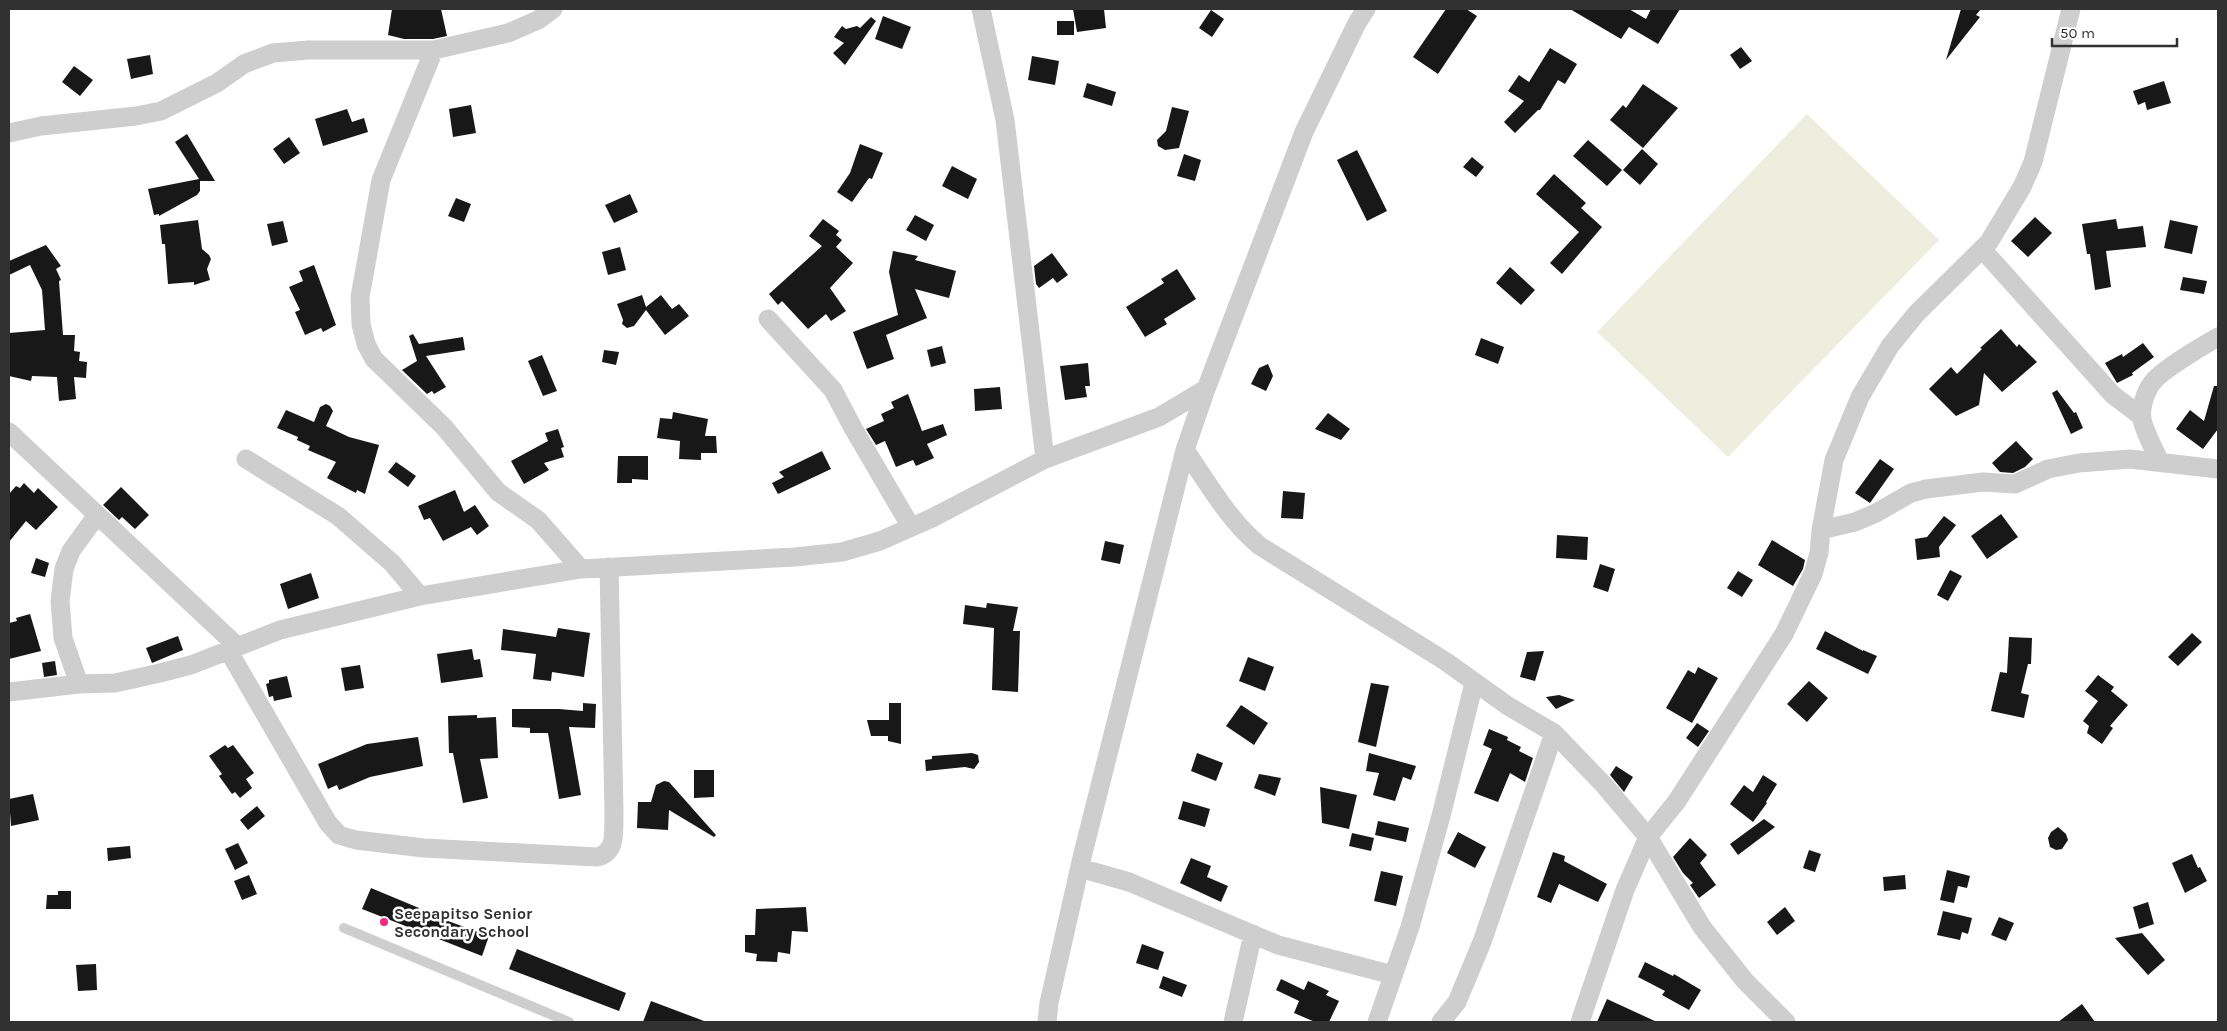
<svg xmlns="http://www.w3.org/2000/svg" width="2227" height="1031" viewBox="0 0 2227 1031" font-family="Karla,sans-serif">
  <style>
    .green { fill: #edeede }
    .building { fill: #181818 }
    .lines { fill: none; stroke-linecap: round; stroke-linejoin: round }
    .lane { stroke: #cecece; stroke-width: 10 }
    .street { stroke: #cecece; stroke-width: 19 }
    .poi-dot { fill: #f22882; stroke: #fff; stroke-width: 2 }
    .labels { text-anchor: middle; stroke-width: 5; stroke-linejoin: round; paint-order: stroke }
    .poi-label { font-size: 16px; font-weight: bold; fill: #313131; stroke: #fff; text-anchor: start }
  </style>
  <rect width="100%" height="100%" fill="#fff"/>
  <path class="green" d="M1807,114L1939,240L1728,457L1597,332Z"/>
  <path class="building" d="M392,9H441L447,36L433,39H404L388,35Z
    M1073,9H1104L1106,28L1077,32Z
    M1446,9H1466L1477,16L1438,74L1413,57Z
    M1570,9H1629L1646,19L1651,9H1680L1658,44L1629,27L1621,39Z
    M1961,9H1981L1976,15L1980,17L1946,60Z
    M1211,10L1224,19L1212,37L1199,28Z
    M883,16L911,27L902,49L875,39Z
    M871,17L876,21L845,65L833,53L844,43L834,37L842,26L846,29L857,26L860,28Z
    M1057,21H1074V35H1057Z
    M1741,47L1752,61L1740,69L1730,55Z
    M1550,48L1577,64L1565,84L1558,80L1540,110H1538L1515,133L1504,122L1524,101L1508,91L1519,75L1529,82Z
    M150,55L153,74L131,79L127,59Z
    M1032,56L1059,61L1055,85L1028,80Z
    M74,66L93,80L80,96L62,82Z
    M2164,81L2171,103L2147,110L2145,102L2138,105L2133,91Z
    M1087,83L1116,92L1112,106L1083,97Z
    M1643,84L1678,108L1643,148L1610,120L1623,105L1626,108Z
    M471,105L476,133L453,137L449,109Z
    M1172,107L1189,111L1179,148L1165,150L1158,146L1157,140L1166,131Z
    M347,109L352,122L364,118L368,132L323,146L315,119Z
    M187,134L215,181H200V191L197,195L159,216V214L154,215L148,189L199,179L175,142Z
    M289,137L300,153L284,164L273,149Z
    M1588,140L1622,170L1607,186L1573,156Z
    M860,144L883,153L872,179L869,178L852,202L837,192L850,173Z
    M1642,149L1658,164L1640,185L1623,170Z
    M1357,150L1387,211L1367,221L1337,160Z
    M1184,154L1201,160L1195,181L1177,176Z
    M1472,157L1484,167L1476,177L1463,167Z
    M952,166L977,179L968,199L942,186Z
    M1554,174L1586,203L1581,208L1602,227L1562,274L1550,263L1579,232L1536,194Z
    M630,194L638,212L614,223L605,205Z
    M456,198L471,204L464,222L448,216Z
    M915,215L934,225L926,241L906,230Z
    M2035,217L2052,233L2028,257L2011,241Z
    M823,219L839,231L836,235L842,240L836,247L853,263L830,288L846,311L831,321L826,314L808,329L782,301L778,305L769,294L822,246L809,236Z
    M2116,219L2118,229L2143,226L2146,247L2106,251L2111,287L2095,290L2090,254H2087L2082,224Z
    M198,220L202,249L209,255L211,259L207,269L210,280L194,285V282L168,284L165,244H162L160,225Z
    M2170,220L2198,226L2192,254L2164,248Z
    M283,221L288,242L272,246L267,224Z
    M46,245L61,266L56,269L61,280L59,281L63,335H75L74,351L80,352L79,361L87,362L86,378L74,377L76,399L59,401L57,377L32,376L31,381L9,376V333L45,330L42,290L30,265L9,275V261Z
    M620,247L626,270L608,275L602,252Z
    M893,251L918,256L915,260L956,271L949,298L915,289L927,318L886,335L894,359L867,369L853,332L898,315L889,272Z
    M1052,253L1068,275L1057,283L1053,278L1039,288L1036,284L1034,266Z
    M314,265L336,325L323,332L321,328L305,335L295,312L300,310L289,287L303,281L299,271Z
    M1510,267L1535,290L1521,305L1496,283Z
    M1177,269L1196,299L1164,319L1167,324L1145,337L1126,307L1164,283L1161,279Z
    M2183,277L2207,281L2204,294L2180,290Z
    M642,295L646,307L661,295L672,309L679,304L689,316L665,335L646,310L634,326L627,328L622,324L623,320L617,304Z
    M2001,329L2017,347L2019,344L2037,362L2002,392L1984,373L1979,405L1956,416L1929,389L1951,367L1957,374L1982,349L1980,348Z
    M413,334L419,344L463,337L465,350L426,356L446,387L434,394L432,391L427,394L402,370L417,361L409,336Z
    M1481,338L1504,347L1498,364L1475,355Z
    M2143,343L2154,357L2132,373L2133,375L2117,383L2105,363L2122,354L2123,357Z
    M942,346L946,363L931,367L927,350Z
    M604,350L619,352L616,365L602,362Z
    M542,355L557,391L543,396L528,361Z
    M1088,363L1090,386H1085L1087,397L1065,400L1060,366Z
    M1268,364L1273,376L1266,391L1251,384L1259,368Z
    M2214,386H2218V429L2203,449L2176,429L2190,410L2204,421Z
    M1000,387L1002,409L975,411L974,389Z
    M2057,390L2074,413L2076,412L2083,428L2071,434L2052,393Z
    M908,394L922,431L943,424L947,435L927,444L934,458L916,466L913,460L896,467L885,441L876,445L866,429L884,421L881,414L894,408L891,402Z
    M326,404L330,406L333,411L326,426L349,437L379,445L365,494L357,490L356,493L327,478L336,462L308,450L310,446L297,440L298,437L277,428L286,410L314,422L320,407Z
    M673,412L708,419L705,436H716L717,453H701V460L679,459L680,441L657,438L660,418L672,419Z
    M1328,413L1350,429L1341,440L1315,429Z
    M558,429L564,447L561,448L564,457L544,463L549,470L524,484L511,461L548,441L545,433Z
    M2016,441L2033,459L2025,467L2013,473L2000,472L1992,463Z
    M822,451L831,469L778,494L772,483L784,477L779,472Z
    M618,456H648V480L632,479V483H617Z
    M1880,459L1894,469L1870,503L1855,493Z
    M396,462L416,476L408,487L388,472Z
    M24,483L34,493L38,488L58,507L36,530L26,521L9,542V494L16,486L20,488Z
    M121,487L149,515L135,529L122,517L119,520L103,505Z
    M455,490L464,512L475,505L489,526L477,535L471,527L443,541L430,518L424,520L418,506Z
    M1283,491L1305,493L1303,519L1281,518Z
    M2001,514L2018,537L1987,559L1971,536Z
    M1944,516L1956,525L1939,547L1940,557L1917,560L1915,539L1927,537Z
    M1557,535L1588,537L1587,560L1556,558Z
    M1772,540L1805,560L1803,569L1793,586L1758,565Z
    M1105,541L1124,545L1120,564L1101,560Z
    M36,558L49,563L45,577L31,573Z
    M1600,564L1615,569L1608,592L1593,587Z
    M1950,570L1962,576L1948,601L1937,595Z
    M1738,571L1753,580L1742,597L1727,588Z
    M311,573L319,598L288,609L280,584Z
    M987,603L1018,607L1013,631H1020L1018,692L992,690L994,628L963,624L965,605L986,608Z
    M30,614L41,651L9,659V623L17,621L16,618Z
    M558,628L590,633L584,677L552,672L551,681L533,679L536,654L501,650L503,629L556,637Z
    M1825,631L1863,651V650L1877,656L1868,674L1816,649Z
    M2192,633L2202,642L2178,666L2168,657Z
    M178,636L183,650L152,663L146,648Z
    M2009,637L2032,638L2031,664H2028L2021,693L2029,695L2024,718L1991,711L2000,672L2007,673Z
    M472,649L474,660L480,659L483,677L441,683L437,654Z
    M1544,651L1535,681L1520,677L1527,652Z
    M1248,657L1274,667L1265,691L1239,681Z
    M55,661L57,675L44,677L42,663Z
    M360,665L364,688L345,691L341,668Z
    M1698,667L1718,678L1692,723L1666,708L1688,670L1695,674Z
    M2098,675L2114,687L2111,691L2128,705L2110,726L2113,728L2102,744L2087,733L2089,726L2083,721L2098,701L2085,691Z
    M287,676L292,697L274,701L273,696L269,697L266,684L269,683V680Z
    M1809,681L1828,698L1807,722L1787,704Z
    M1371,683L1389,686L1376,747L1358,742Z
    M1559,695L1575,700L1556,709L1546,697Z
    M583,703L596,704L595,728L569,727L581,795L559,799L548,733H530V728L512,727V709H559L583,711Z
    M889,703H901V744L888,741V736H871L867,720H889Z
    M1241,705L1268,723L1254,745L1226,726Z
    M477,715V718L496,717L498,758L480,759L488,798L463,803L453,753H449L448,716Z
    M1697,723L1709,731L1698,747L1686,738Z
    M1489,729L1508,737L1507,740L1521,747L1519,751L1533,758L1525,782L1510,773L1498,802L1474,793L1492,749L1483,745Z
    M418,737L423,766L370,777L339,790L337,785L328,789L318,764L367,744Z
    M225,745L228,748L233,745L254,773L246,779L252,788L240,798L235,792L232,794L219,776L222,774L209,756Z
    M972,753L978,755L979,762L974,769L965,767L926,771L925,760L932,759V756Z
    M1197,753L1223,763L1216,781L1191,771Z
    M1369,753L1416,766L1411,780L1403,777L1395,801L1373,795L1379,773L1366,771Z
    M1616,766L1633,777L1624,792L1610,775Z
    M694,770H714V797L694,798Z
    M1259,774L1281,778L1275,796L1254,788Z
    M1763,775L1777,784L1766,802L1767,803L1753,822L1730,804L1744,785L1753,792Z
    M664,781L669,782L716,835L714,837L669,810L668,830L637,828L638,802H651L656,785Z
    M1320,787L1357,795L1349,829L1322,823Z
    M33,794L39,820L11,826L9,799Z
    M1183,801L1210,809L1205,827L1178,819Z
    M257,806L265,816L248,830L240,820Z
    M1764,819L1775,827L1738,855L1730,844Z
    M1378,821L1409,828L1406,842L1375,835Z
    M2058,827L2066,834L2068,840L2062,849L2056,850L2050,847L2048,838L2051,832Z
    M1458,832L1486,847L1475,868L1447,853Z
    M1352,833L1374,838L1371,851L1349,846Z
    M1690,838L1707,855L1700,863L1716,885L1699,898L1690,885L1693,883L1683,873L1673,857Z
    M238,843L248,863L235,870L225,849Z
    M130,846L131,858L108,861L107,848Z
    M1809,850L1821,854L1815,872L1803,868Z
    M1553,852L1565,856L1564,861L1607,884L1598,902L1559,884L1551,903L1537,897Z
    M2192,854L2198,868L2200,867L2207,881L2185,893L2172,863Z
    M1191,858L1211,866L1207,877L1228,886L1221,902L1180,883Z
    M1947,870L1970,876L1967,888L1958,886L1954,903L1940,900Z
    M1381,871L1403,876L1396,906L1374,901Z
    M249,875L257,894L242,900L234,881Z
    M1905,875L1906,889L1884,891L1883,877Z
    M371,888L419,908L418,910L489,936L482,956L362,909Z
    M58,891H71V909H46L47,895H58Z
    M2148,902L2154,924L2139,929L2133,907Z
    M806,907L808,932L792,931L790,954L778,952L777,962L756,961L757,954L745,952V935H755L756,909Z
    M1785,907L1795,921L1777,935L1767,922Z
    M1943,911L1972,918L1968,934L1962,932L1960,940L1937,935Z
    M1999,917L2014,923L2006,941L1991,935Z
    M2142,933L2165,960L2148,975L2115,938Z
    M1142,944L1164,952L1158,970L1136,963Z
    M517,949L626,993L619,1011L509,969Z
    M1645,962L1673,976L1674,974L1701,990L1689,1010L1662,995L1665,991L1638,977Z
    M96,964L97,990L78,991L76,965Z
    M1163,976L1187,985L1182,997L1159,988Z
    M1281,979L1304,990L1308,981L1329,991L1326,995L1339,1001L1329,1022H1315L1294,1013L1299,1001L1276,990Z
    M1607,999L1657,1022H1597Z
    M651,1001L704,1021V1022H643Z
    M2082,1004L2095,1022H2058Z"/>
  <g class="lines">
    <path class="lane" d="M344,928L569,1022"/>
    <path class="street" d="M981,9L1005,120L1045,459
      M434,50L381,180L360,297L361,324L366,344L374,359L444,427L498,492L538,520L581,569
      M9,133L41,126L136,116L161,111L217,83L244,64L273,53L308,50H434L508,33L538,20L553,9
      M1982,249L2113,395L2142,417
      M768,319L833,390L853,428L911,527
      M9,432L237,646
      M1185,450C1208,483 1229,521 1260,546L1445,661L1508,706L1554,733L1604,785L1648,837L1702,927L1745,981L1786,1022
      M246,459L338,516L392,563L420,596
      M2160,462C2154,449 2146,435 2142,420C2140,409 2145,392 2152,383C2160,371 2204,345 2218,337
      M1821,530L1855,522L1876,513L1911,493L1926,489L1983,482L2015,484L2048,469L2079,463L2130,459L2218,469
      M228,650L328,823L339,835L356,840L424,848L597,857C618,852 613,830 614,812L609,567
      M79,684L63,638L60,601L64,569L71,551L97,515
      M9,692L79,684L115,683L160,673L191,665L280,630L420,596L581,569L795,557L842,552L880,541L932,518L1045,459L1159,417L1206,389
      M1080,868L1129,882L1278,945L1393,975
      M1047,1022L1049,1003L1083,853L1185,450L1206,389L1304,132L1357,23L1366,9
      M1233,1022L1253,934
      M1377,1022L1410,927L1441,816L1474,683
      M1441,1022L1457,1002L1482,942L1554,733
      M1580,1022L1625,890L1648,837L1677,801L1784,634L1813,574L1819,553L1821,530L1834,460L1860,397L1890,346L1916,314L1989,242L2022,187L2033,162L2071,9"/>
  </g>
  <circle class="poi-dot" cx="384" cy="922" r="5"/>
  <g class="labels">
    <g class="poi-label">
      <text x="394" y="919">Seepapitso Senior<tspan x="394" dy="18">Secondary School</tspan></text>
    </g>
  </g>
  <rect width="2227" height="1031" fill="none" stroke="#313131" stroke-width="20"/>
  <path d="M2052 38v8h125v-8" fill="none" stroke="#313131" stroke-width="2.5"/>
  <text x="2060" y="38" font-size="15" fill="#313131" stroke="#ffffff" stroke-width="4" paint-order="stroke">50 m</text>
</svg>
